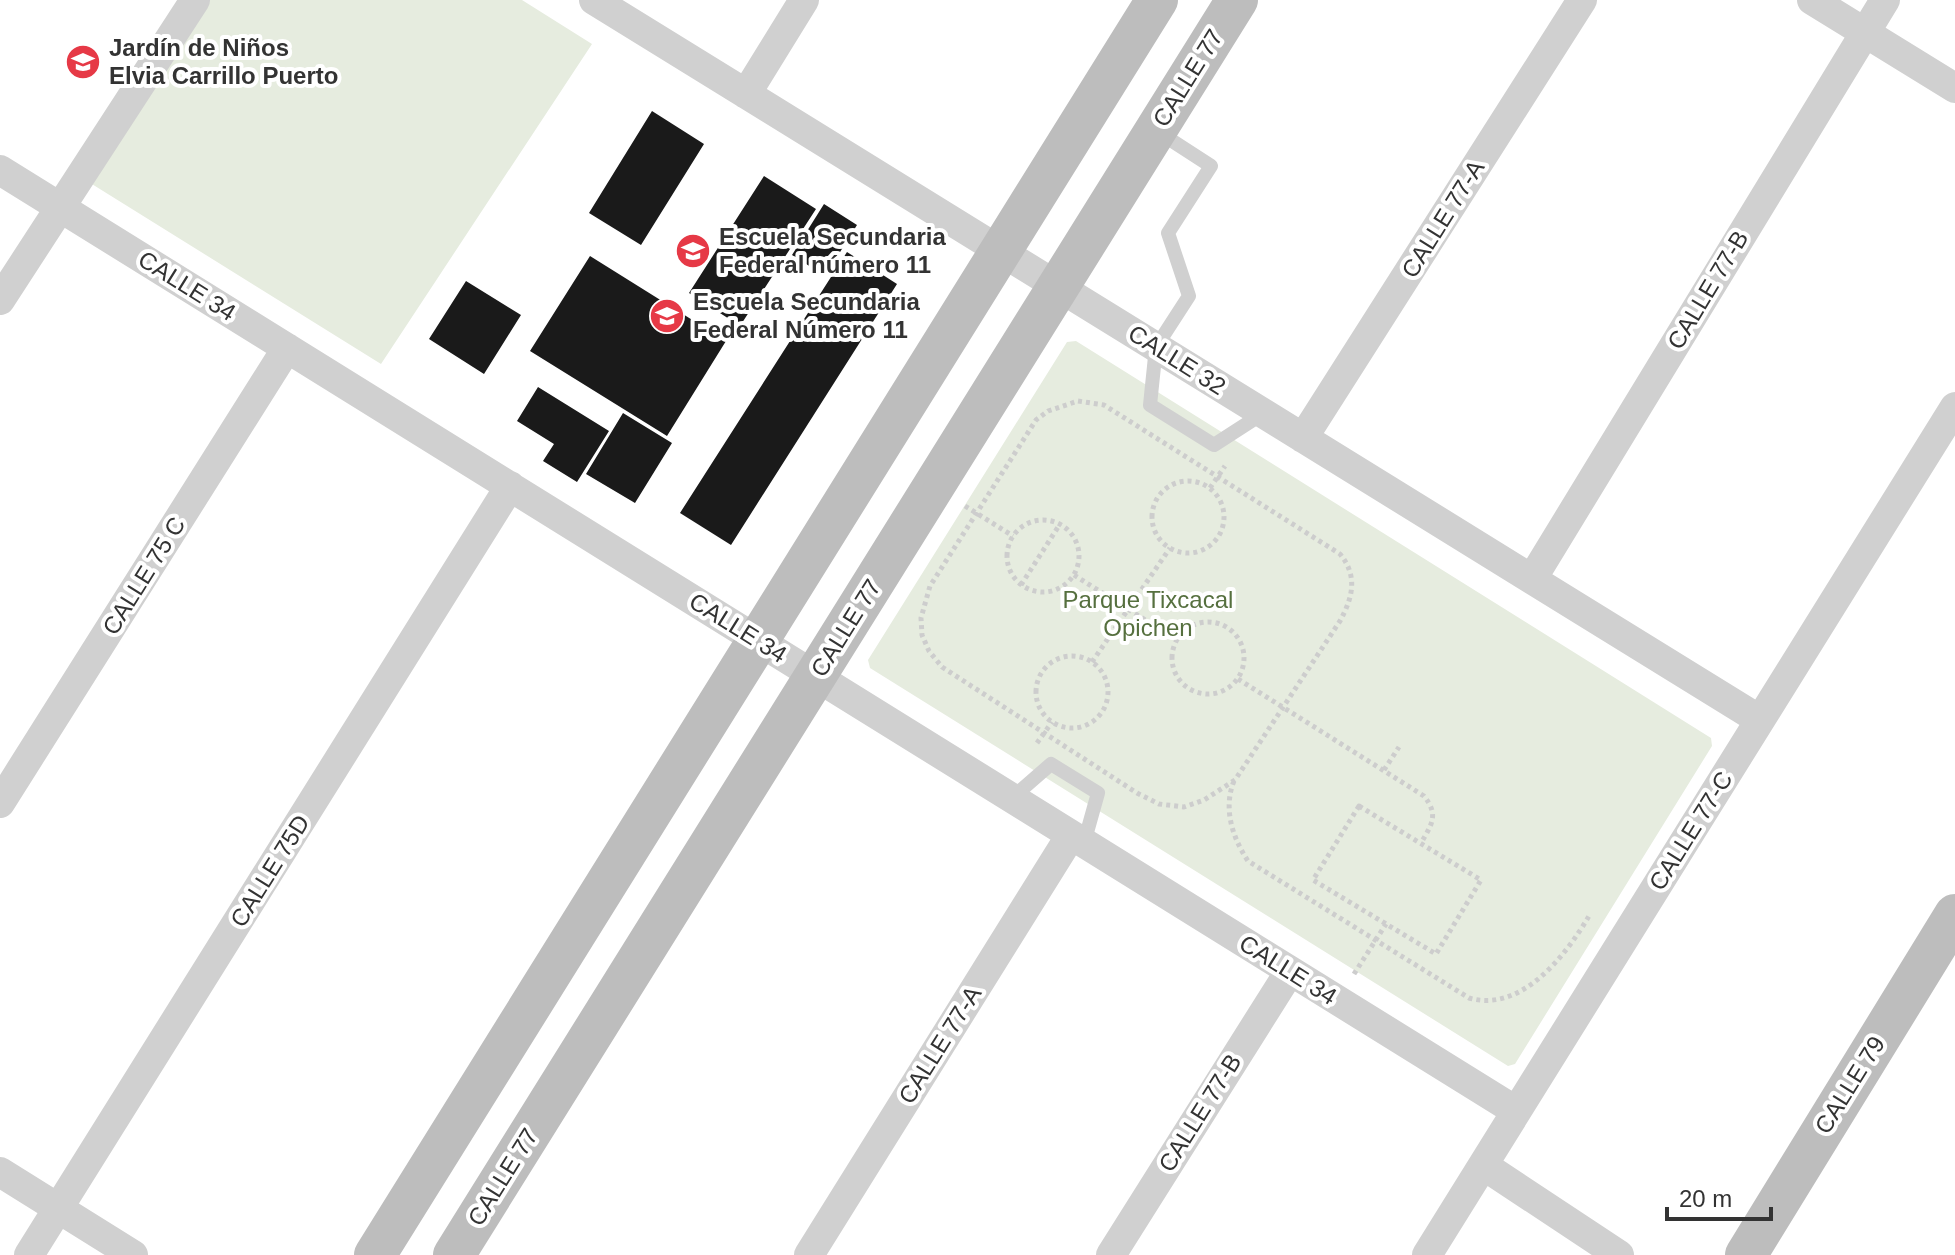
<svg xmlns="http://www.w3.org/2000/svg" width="1955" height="1255" viewBox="0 0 1955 1255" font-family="Arial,sans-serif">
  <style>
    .green { fill: #e6ecdf }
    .building { fill: #1a1a1a }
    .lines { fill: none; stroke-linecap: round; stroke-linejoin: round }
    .path { stroke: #cdcdcd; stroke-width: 5; stroke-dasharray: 4 4; stroke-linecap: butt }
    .lane { stroke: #d0d0d0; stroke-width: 14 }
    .street { stroke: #d0d0d0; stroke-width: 30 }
    .secondary { stroke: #bdbdbd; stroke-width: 42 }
    .labels { text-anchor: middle; stroke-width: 8; stroke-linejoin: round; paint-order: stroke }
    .poi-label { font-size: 24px; font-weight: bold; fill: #333; stroke: #fff; text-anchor: start }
    .street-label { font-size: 24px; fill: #333; stroke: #fff }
    .park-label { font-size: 24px; fill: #56703f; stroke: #fff }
  </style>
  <rect width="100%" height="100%" fill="#fff"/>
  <path class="green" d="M206,0H522L592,44L381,364L87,181Z
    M1076,341L1711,738L1712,746L1515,1064L1508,1066L870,668L868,660L1067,342Z"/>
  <path class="building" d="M652,111L704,144L641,245L589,213Z
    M764,176L816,209L740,326L689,293Z
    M824,204L857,225L825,276L792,255Z
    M847,252L897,284L731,545L680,513Z
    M590,256L726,341L667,436L530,351Z
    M466,281L521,315L484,374L429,339Z
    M538,387L609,431L577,482L543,461L554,444L517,421Z
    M623,413L672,443L635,503L586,474Z"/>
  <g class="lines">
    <path class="path" d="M1078,401L1104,405L1340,554C1358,576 1353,597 1340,621L1235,780L1204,800L1184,807L1159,804L1137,793L942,667L929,651L922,635L921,618L930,586L1036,420L1048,411Z
      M1152 517a36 36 0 1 1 72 0a36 36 0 1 1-72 0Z
      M1210,488L1225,466
      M965,506L1013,536
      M1007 556a36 36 0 1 1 72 0a36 36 0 1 1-72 0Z
      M1074,575L1177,640
      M1021,585L1060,524
      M1172 658a36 36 0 1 1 72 0a36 36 0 1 1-72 0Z
      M1036 692a36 36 0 1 1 72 0a36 36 0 1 1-72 0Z
      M1092,662L1170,548
      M1238,679L1424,796C1439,815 1432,824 1421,843
      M1037,743L1052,722
      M1384,770L1399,747
      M1234,781C1223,808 1232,837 1248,861L1469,998C1522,1013 1566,955 1589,916
      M1359,806L1481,880L1436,954L1313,880Z
      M1354,974L1386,924"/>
    <path class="lane" d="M1160,133L1211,166L1168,233L1189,296L1156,347L1150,405L1214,445L1262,414
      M1012,798L1051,764L1098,793L1084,843"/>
    <path class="street" d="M594,0L1760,720
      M1812,0L1955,88
      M746,94L804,0
      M0,170L1516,1111
      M0,300L195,0
      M1303,438L1582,0
      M1532,579L1885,0
      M0,803L287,348
      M1483,1165L1619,1255
      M0,1172L133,1255
      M29,1255L510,486
      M809,1255L1071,835
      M1111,1255L1290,971
      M1427,1255L1955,407"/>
    <path class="secondary" d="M375,1255L1157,0
      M454,1255L1237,0
      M1746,1255L1955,915"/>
  </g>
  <defs>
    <g id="school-disc" transform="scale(1.8)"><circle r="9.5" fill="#e63946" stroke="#fff"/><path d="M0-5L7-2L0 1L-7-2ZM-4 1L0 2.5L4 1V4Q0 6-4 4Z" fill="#fff"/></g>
  </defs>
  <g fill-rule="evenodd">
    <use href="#school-disc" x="83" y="62"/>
    <use href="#school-disc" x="693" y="251"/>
    <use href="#school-disc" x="667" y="316"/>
  </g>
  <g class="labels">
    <g class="poi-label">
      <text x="109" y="56">Jardín de Niños<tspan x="109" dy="28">Elvia Carrillo Puerto</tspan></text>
      <text x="719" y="245">Escuela Secundaria<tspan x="719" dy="28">Federal número 11</tspan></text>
      <text x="693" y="310">Escuela Secundaria<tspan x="693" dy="28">Federal Número 11</tspan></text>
    </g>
    <g class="street-label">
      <text transform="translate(1188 78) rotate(-58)" y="8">CALLE 77</text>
      <text transform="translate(1443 219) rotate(-58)" y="8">CALLE 77-A</text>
      <text transform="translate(187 286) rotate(32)" y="8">CALLE 34</text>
      <text transform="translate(1708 290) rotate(-59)" y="8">CALLE 77-B</text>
      <text transform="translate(1177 360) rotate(32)" y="8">CALLE 32</text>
      <text transform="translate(144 576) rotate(-58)" y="8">CALLE 75 C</text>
      <text transform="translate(738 628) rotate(32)" y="8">CALLE 34</text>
      <text transform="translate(846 628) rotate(-58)" y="8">CALLE 77</text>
      <text transform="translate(1691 831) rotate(-58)" y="8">CALLE 77-C</text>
      <text transform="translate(270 871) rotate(-58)" y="8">CALLE 75D</text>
      <text transform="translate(1288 970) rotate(32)" y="8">CALLE 34</text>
      <text transform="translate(940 1045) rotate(-58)" y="8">CALLE 77-A</text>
      <text transform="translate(1850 1085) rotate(-58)" y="8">CALLE 79</text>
      <text transform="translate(1200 1113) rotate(-58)" y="8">CALLE 77-B</text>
      <text transform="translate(503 1177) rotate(-58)" y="8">CALLE 77</text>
    </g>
    <g class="park-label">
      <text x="1148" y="608">Parque Tixcacal<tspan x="1148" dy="28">Opichen</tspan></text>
    </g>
  </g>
  <path d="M1667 1207v12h104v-12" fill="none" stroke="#333333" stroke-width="4"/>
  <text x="1679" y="1207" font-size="24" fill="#333333" stroke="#ffffff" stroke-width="6" paint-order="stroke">20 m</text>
</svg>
